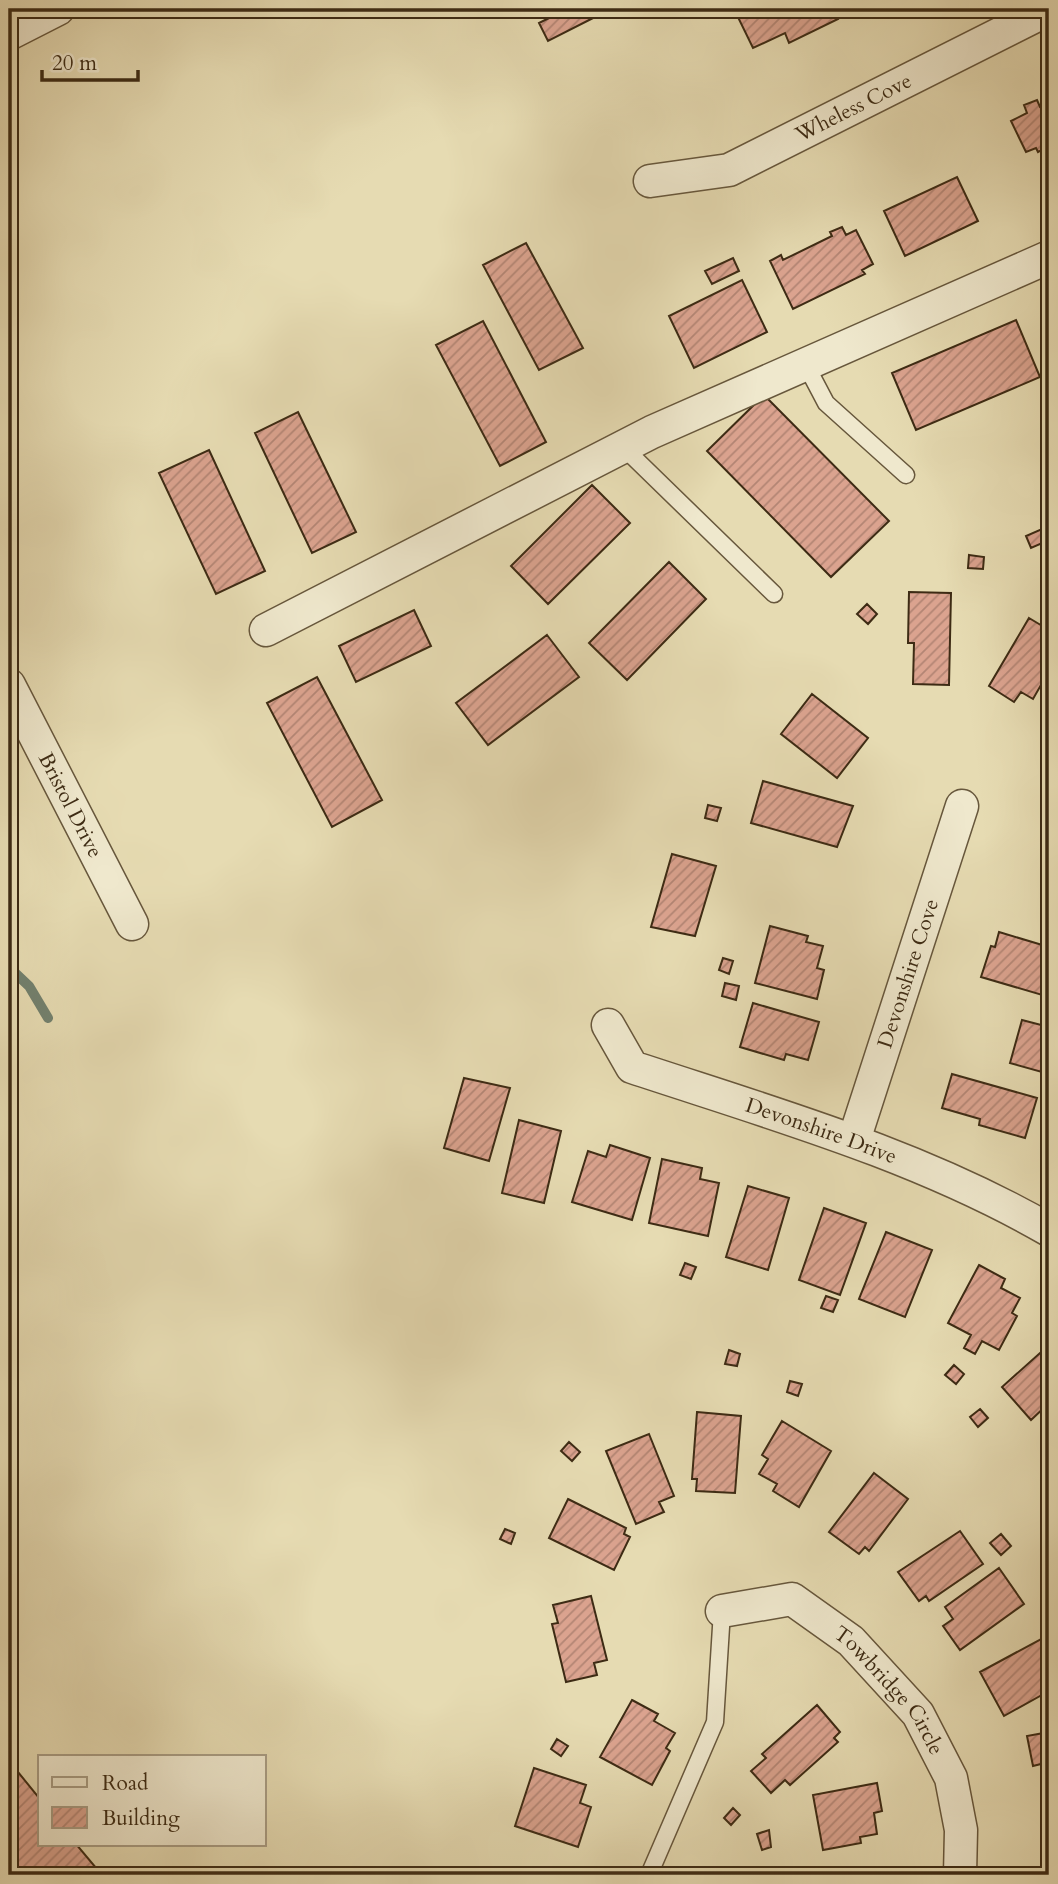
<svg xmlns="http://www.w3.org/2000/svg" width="1058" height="1884" viewBox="0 0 1058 1884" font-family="Cardo,serif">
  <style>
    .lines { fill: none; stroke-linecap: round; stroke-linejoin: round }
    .stream { stroke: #72816f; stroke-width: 10 }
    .building { fill: url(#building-hatch); stroke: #3d2b14; stroke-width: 2 }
    .service-casing { stroke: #67573c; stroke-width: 19 }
    .minor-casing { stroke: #67573c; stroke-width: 35 }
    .service { stroke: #efe8cd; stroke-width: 16 }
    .minor { stroke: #efe8cd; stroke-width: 32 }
    .labels { text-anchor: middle; stroke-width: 6; stroke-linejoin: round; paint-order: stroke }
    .street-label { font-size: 21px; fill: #3d2b14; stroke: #efe8cd }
  </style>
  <defs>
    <pattern id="building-hatch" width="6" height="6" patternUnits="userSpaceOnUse" patternTransform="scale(1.75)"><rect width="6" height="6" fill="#dba38f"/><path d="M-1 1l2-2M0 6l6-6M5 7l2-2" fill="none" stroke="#b38574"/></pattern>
  </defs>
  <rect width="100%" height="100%" fill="#e6dbb2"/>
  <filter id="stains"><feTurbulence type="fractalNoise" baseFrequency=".00286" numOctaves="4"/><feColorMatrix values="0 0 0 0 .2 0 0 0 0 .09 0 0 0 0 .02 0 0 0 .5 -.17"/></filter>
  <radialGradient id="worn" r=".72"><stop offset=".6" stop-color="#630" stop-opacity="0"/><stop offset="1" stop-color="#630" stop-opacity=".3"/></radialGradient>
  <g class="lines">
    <path class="stream" d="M9,967L29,986L48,1018"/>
  </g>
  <path class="building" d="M567,9H598L601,14L548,41L539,23Z
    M734,9H833L838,19L789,43L785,33L753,48Z
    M1037,100L1040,107L1049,103V142L1042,145L1043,149L1038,152L1036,148L1026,152L1011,121L1027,113L1024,105Z
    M957,177L978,221L905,256L884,211Z
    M842,227L846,235L856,230L873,264L862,270L865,274L793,309L770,261L781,255L783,260L832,236L830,232Z
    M526,243L583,348L539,370L483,265Z
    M733,258L739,271L712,284L705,271Z
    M742,280L767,332L694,368L669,316Z
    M1016,320L1040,377L916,430L892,373Z
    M483,321L546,442L500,466L436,345Z
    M764,395L889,521L831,577L707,451Z
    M298,412L356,532L312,553L255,433Z
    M209,450L265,571L216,594L159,473Z
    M592,485L630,523L548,604L511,566Z
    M1042,529L1047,541L1031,548L1026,536Z
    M969,555L984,557L983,569L968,568Z
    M669,562L706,599L627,680L589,643Z
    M909,592L951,593L949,685L913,684L914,643H908Z
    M867,604L877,614L868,624L857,614Z
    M414,610L431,646L356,682L339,646Z
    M1029,618L1049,630V671L1033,699L1021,692L1014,702L989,686Z
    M547,635L579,677L488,745L456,703Z
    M317,677L382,800L332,827L267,703Z
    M812,694L868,738L837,778L781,734Z
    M763,781L853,806L837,847L751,823Z
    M708,805L721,808L717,821L705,818Z
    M672,854L716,866L695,936L651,927Z
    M770,926L808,936L806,942L823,946L817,968L824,970L817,999L755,983Z
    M999,932L1049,947V997L981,977L991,946L995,947Z
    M723,958L733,961L729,974L719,970Z
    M725,983L739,986L736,1000L722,996Z
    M753,1003L819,1022L808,1060L786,1054L784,1060L740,1047Z
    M1022,1020L1049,1027V1074L1010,1063Z
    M952,1074L1037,1098L1025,1138L979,1125L980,1119L942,1108Z
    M464,1078L510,1088L489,1161L444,1148Z
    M519,1120L561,1131L544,1203L502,1193Z
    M610,1145L650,1158L632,1220L572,1202L588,1151L606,1157Z
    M662,1159L702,1168L700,1179L719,1183L708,1236L649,1223Z
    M748,1186L789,1198L768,1270L726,1257Z
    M824,1208L866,1223L840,1295L799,1280Z
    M886,1232L932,1250L905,1317L859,1299Z
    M685,1263L696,1267L691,1279L680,1275Z
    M979,1265L1005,1279L1001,1288L1020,1298L1012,1313L1017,1316L999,1350L982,1341L975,1354L964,1348L971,1335L948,1323Z
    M826,1296L838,1300L833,1312L821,1308Z
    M1049,1345V1403L1031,1420L1002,1387Z
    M729,1350L740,1354L737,1366L725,1364Z
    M954,1365L964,1374L956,1384L945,1375Z
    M790,1381L802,1384L798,1396L787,1392Z
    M980,1409L988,1418L978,1427L970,1417Z
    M697,1412L741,1416L735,1493L696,1491L697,1479H692Z
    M782,1421L831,1451L799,1507L773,1491L777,1484L759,1474L768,1459L762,1455Z
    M649,1434L674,1496L659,1502L664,1512L636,1524L606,1451Z
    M569,1442L580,1452L572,1461L561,1451Z
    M874,1473L908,1499L869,1551L865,1547L859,1554L829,1532Z
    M568,1499L626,1528L624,1534L630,1537L614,1570L549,1538Z
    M505,1529L515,1533L511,1544L500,1539Z
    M960,1531L983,1564L929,1601L926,1596L919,1601L898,1572Z
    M1001,1534L1011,1546L1001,1555L990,1543Z
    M999,1568L1024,1604L960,1650L943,1626L953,1619L945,1607Z
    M591,1596L607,1660L594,1663L597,1675L566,1682L552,1624L558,1623L553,1605Z
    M1043,1638L1049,1649V1691L1004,1716L980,1672Z
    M632,1700L658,1714L654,1721L675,1733L666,1748L670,1751L652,1785L600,1757Z
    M817,1705L840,1732L834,1738L838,1742L790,1785L785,1780L771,1793L751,1771L766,1758L762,1754Z
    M1049,1732V1785L1046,1786L1041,1764L1033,1766L1027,1736Z
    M557,1739L568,1746L561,1756L551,1749Z
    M9,1761L40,1799V1844H76L102,1875H9Z
    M534,1768L586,1785L580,1803L591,1807L578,1847L515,1826Z
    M877,1783L882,1811L874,1813L877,1834L860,1837L861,1843L823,1850L813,1795Z
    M733,1808L740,1815L731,1825L724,1818Z
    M769,1830L771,1847L762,1850L757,1834Z"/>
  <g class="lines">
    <g class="service-casing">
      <path id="service" d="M806,365L826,403L906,475
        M623,447L774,594
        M649,1875L715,1722L722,1611"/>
    </g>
    <g class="minor-casing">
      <g id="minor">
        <path d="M9,34L58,9"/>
        <path id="s1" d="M650,181L729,170L1049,9"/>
        <path d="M266,630L652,432L1049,257"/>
        <path id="s2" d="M9,685L132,924"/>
        <path id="s3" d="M608,1025L632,1067C774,1114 919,1155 1049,1230"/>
        <path id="s4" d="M854,1140L962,806"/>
        <path id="s5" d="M722,1611L792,1599L851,1641L918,1714L951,1778L961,1830L960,1875"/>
      </g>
    </g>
    <use href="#service" class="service"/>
    <use href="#minor" class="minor"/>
  </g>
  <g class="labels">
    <g class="street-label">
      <text dy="7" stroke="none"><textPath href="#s1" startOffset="219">Wheless Cove</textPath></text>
      <text dy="7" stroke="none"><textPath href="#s2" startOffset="135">Bristol Drive</textPath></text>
      <text dy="7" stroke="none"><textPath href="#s4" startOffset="175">Devonshire Cove</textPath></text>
      <text dy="7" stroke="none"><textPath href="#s3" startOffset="248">Devonshire Drive</textPath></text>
      <text dy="7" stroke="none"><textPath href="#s5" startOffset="206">Towbridge Circle</textPath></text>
    </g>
  </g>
  <rect width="1058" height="1884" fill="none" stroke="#e6dbb2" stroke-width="35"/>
  <rect x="10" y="10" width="1037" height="1863" fill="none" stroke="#3d2b14" stroke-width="3.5"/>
  <rect x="18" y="18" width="1023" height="1849" fill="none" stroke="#3d2b14" stroke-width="2"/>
  <rect x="38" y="1755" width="228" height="91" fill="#efe8cd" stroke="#a89c83" stroke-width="2"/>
  <rect x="52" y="1777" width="35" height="10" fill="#efe8cd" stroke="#a89c83" stroke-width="2"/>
  <text x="102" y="1790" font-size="21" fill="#3d2b14">Road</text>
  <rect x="52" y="1807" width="35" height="21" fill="url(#building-hatch)" stroke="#a89c83" stroke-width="2"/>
  <text x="102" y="1825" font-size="21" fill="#3d2b14">Building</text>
  <path d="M42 70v10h96v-10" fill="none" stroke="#3d2b14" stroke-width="3.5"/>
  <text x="52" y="70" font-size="21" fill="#3d2b14" stroke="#efe8cd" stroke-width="5" paint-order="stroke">20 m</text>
  <rect width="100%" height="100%" filter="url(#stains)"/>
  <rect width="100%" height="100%" fill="url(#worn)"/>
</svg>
